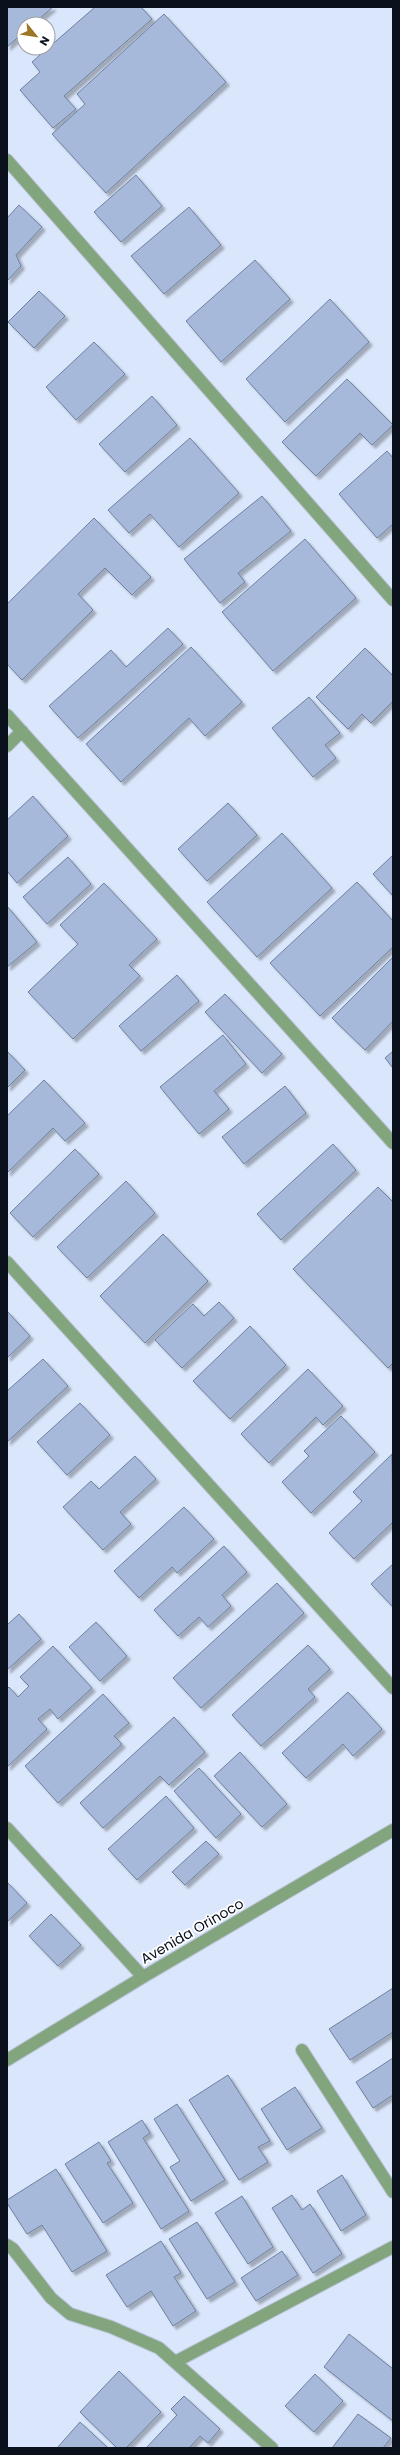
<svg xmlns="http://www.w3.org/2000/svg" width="400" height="2455" viewBox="0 0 400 2455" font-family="Poppins,sans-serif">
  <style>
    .building { fill: #a6b9da; stroke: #6f819f; filter: url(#shadow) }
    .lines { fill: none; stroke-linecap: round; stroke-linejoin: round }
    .minor-casing { stroke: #b9c4d7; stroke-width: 14 }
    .minor { stroke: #83a57e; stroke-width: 12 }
    .labels { text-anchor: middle; stroke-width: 3.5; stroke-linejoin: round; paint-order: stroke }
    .street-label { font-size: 14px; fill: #0b111c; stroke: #fff }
  </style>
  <defs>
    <filter id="shadow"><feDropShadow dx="3.5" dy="3.5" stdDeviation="1" flood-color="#0004"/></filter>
  </defs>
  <rect width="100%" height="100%" fill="#dae6fb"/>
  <path class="building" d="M7,7H53L33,24H24V32L7,47Z
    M95,7H141L152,19L64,96L76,109L53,128L20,90L40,72L32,62Z
    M164,14L226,82L106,193L52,134L85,104L77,94Z
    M136,175L162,206L121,242L94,212Z
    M19,205L42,227L16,255L21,266L7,281V218Z
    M189,207L221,245L164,294L131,256Z
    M255,260L290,299L221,362L186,321Z
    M39,291L65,316L34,348L8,322Z
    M330,299L369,342L285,422L246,379Z
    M94,342L125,374L76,420L46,387Z
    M347,379L393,425L372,445L360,433L316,476L282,442Z
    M152,396L177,425L125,472L99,444Z
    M190,438L239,493L179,547L150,514L129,533L108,510Z
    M387,451L393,458V524L377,538L339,494Z
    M262,496L291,531L238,573L245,582L220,603L184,559Z
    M94,518L151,577L132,595L105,568L78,594L93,610L22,680L7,664V604Z
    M305,539L356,598L273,671L222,612Z
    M168,628L183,644L78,738L49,706L111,650L126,667Z
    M191,647L242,702L205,736L189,718L121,782L86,744Z
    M365,648L393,676V701L371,723L362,714L348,729L316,697Z
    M309,697L340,733L325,745L336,758L313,777L272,728Z
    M33,796L68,836L17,883L7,871V820Z
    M228,803L257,835L207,881L178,849Z
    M282,833L332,888L257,957L207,902Z
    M393,855V896L373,874Z
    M68,857L91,884L47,924L23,897Z
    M357,882L393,921V947L320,1016L270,963Z
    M104,883L157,939L129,965L140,976L73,1039L28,992L78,944L60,925Z
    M7,906L37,942L7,967Z
    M393,957V1021L365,1050L332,1018Z
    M177,975L199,1001L141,1051L119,1026Z
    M225,994L282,1054L262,1073L205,1012Z
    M223,1035L246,1064L214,1091L229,1109L199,1134L160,1087Z
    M7,1051L25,1070L7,1088Z
    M393,1051V1068L385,1058Z
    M44,1080L85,1123L65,1141L53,1128L7,1173V1116Z
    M285,1086L306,1113L244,1164L222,1137Z
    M333,1144L356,1170L281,1240L257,1214Z
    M75,1149L99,1174L33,1237L10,1213Z
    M126,1181L155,1213L87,1278L57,1247Z
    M378,1187L393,1202V1363L388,1368L293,1269Z
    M163,1234L208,1281L145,1343L100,1296Z
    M219,1302L234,1318L182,1368L155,1340L193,1304L204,1316Z
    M7,1311L30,1336L7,1358Z
    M250,1326L286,1365L230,1419L193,1381Z
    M43,1359L68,1386L7,1442V1391Z
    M308,1369L343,1406L323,1425L316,1417L269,1463L241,1434Z
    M80,1403L110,1435L67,1475L37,1442Z
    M341,1416L375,1452L311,1513L282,1482L309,1456L304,1451Z
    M392,1454L393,1522L354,1559L329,1533L362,1501L353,1492Z
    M135,1456L156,1479L120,1512L131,1524L103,1550L63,1507L91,1481L99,1489Z
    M184,1507L214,1539L177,1573L172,1567L139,1598L114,1571Z
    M224,1546L247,1572L222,1595L231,1606L208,1627L199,1617L178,1636L154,1610Z
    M393,1564V1607L371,1584Z
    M277,1583L304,1613L201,1708L173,1678Z
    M19,1614L41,1639L7,1670V1625Z
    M96,1622L127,1656L100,1681L69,1647Z
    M308,1645L330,1669L308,1689L315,1697L261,1746L232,1715Z
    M53,1646L92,1688L58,1719L50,1709L38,1719L47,1729L7,1767V1689L9,1687L18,1697L29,1686L20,1677Z
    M348,1692L382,1729L353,1756L343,1744L306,1778L282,1753Z
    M103,1694L129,1723L114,1736L122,1744L58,1803L25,1766Z
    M174,1717L205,1752L169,1785L160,1776L103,1828L80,1803Z
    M240,1752L287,1804L262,1827L214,1776Z
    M199,1768L241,1814L216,1838L174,1791Z
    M166,1796L194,1828L137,1880L108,1849Z
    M206,1841L219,1854L185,1885L172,1872Z
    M7,1882L27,1903L7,1922Z
    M51,1914L81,1945L58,1966L29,1936Z
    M393,1988V2032L350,2060L329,2029Z
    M393,2058V2095L373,2108L356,2082Z
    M228,2075L270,2141L258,2147L268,2162L239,2180L189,2100Z
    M295,2087L322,2128L287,2150L261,2109Z
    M177,2104L225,2180L191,2201L170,2167L180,2161L154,2119Z
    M142,2120L150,2133L143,2138L189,2211L161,2229L108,2142Z
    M99,2142L111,2161L107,2163L133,2203L103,2223L65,2164Z
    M56,2169L107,2251L72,2272L42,2225L27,2234L7,2203V2200Z
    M342,2175L366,2215L341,2231L317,2191Z
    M292,2195L302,2210L310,2204L342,2254L313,2273L272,2208Z
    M242,2196L273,2247L248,2264L215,2213Z
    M197,2222L235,2282L207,2299L169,2239Z
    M161,2241L181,2273L174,2277L196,2311L173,2326L151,2291L127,2307L106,2275Z
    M282,2251L298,2275L256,2301L241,2278Z
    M349,2334L393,2369V2421L324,2367Z
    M119,2371L161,2412L126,2448H117L80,2412Z
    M315,2374L343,2401L314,2432L285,2406Z
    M184,2396L220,2429L208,2443L200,2436L189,2448H146L177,2415L171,2409Z
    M358,2414L391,2438L383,2448H332Z
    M80,2422L108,2448H57Z"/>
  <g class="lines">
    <g class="minor-casing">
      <path id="minor" d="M7,160L393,600
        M7,715L393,1143
        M7,746L22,731
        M7,1262L393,1688
        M7,1828L143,1977
        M302,2050L393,2192
        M7,2060L143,1977L393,1830
        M7,2245L13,2249L51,2298L70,2314L111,2327L159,2348L272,2448
        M177,2361L393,2247"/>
    </g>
    <use href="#minor" class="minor"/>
  </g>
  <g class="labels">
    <g class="street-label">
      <text transform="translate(192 1931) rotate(-30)" y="5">Avenida Orinoco</text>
    </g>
  </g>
  <rect width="400" height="2455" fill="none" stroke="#0b111c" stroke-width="16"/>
  <g transform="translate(36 36) rotate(120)"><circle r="19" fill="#ffffff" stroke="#9da0a4"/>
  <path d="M0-3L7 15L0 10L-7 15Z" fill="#9d7623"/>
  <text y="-6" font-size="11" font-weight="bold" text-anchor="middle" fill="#0b111c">N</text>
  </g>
</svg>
